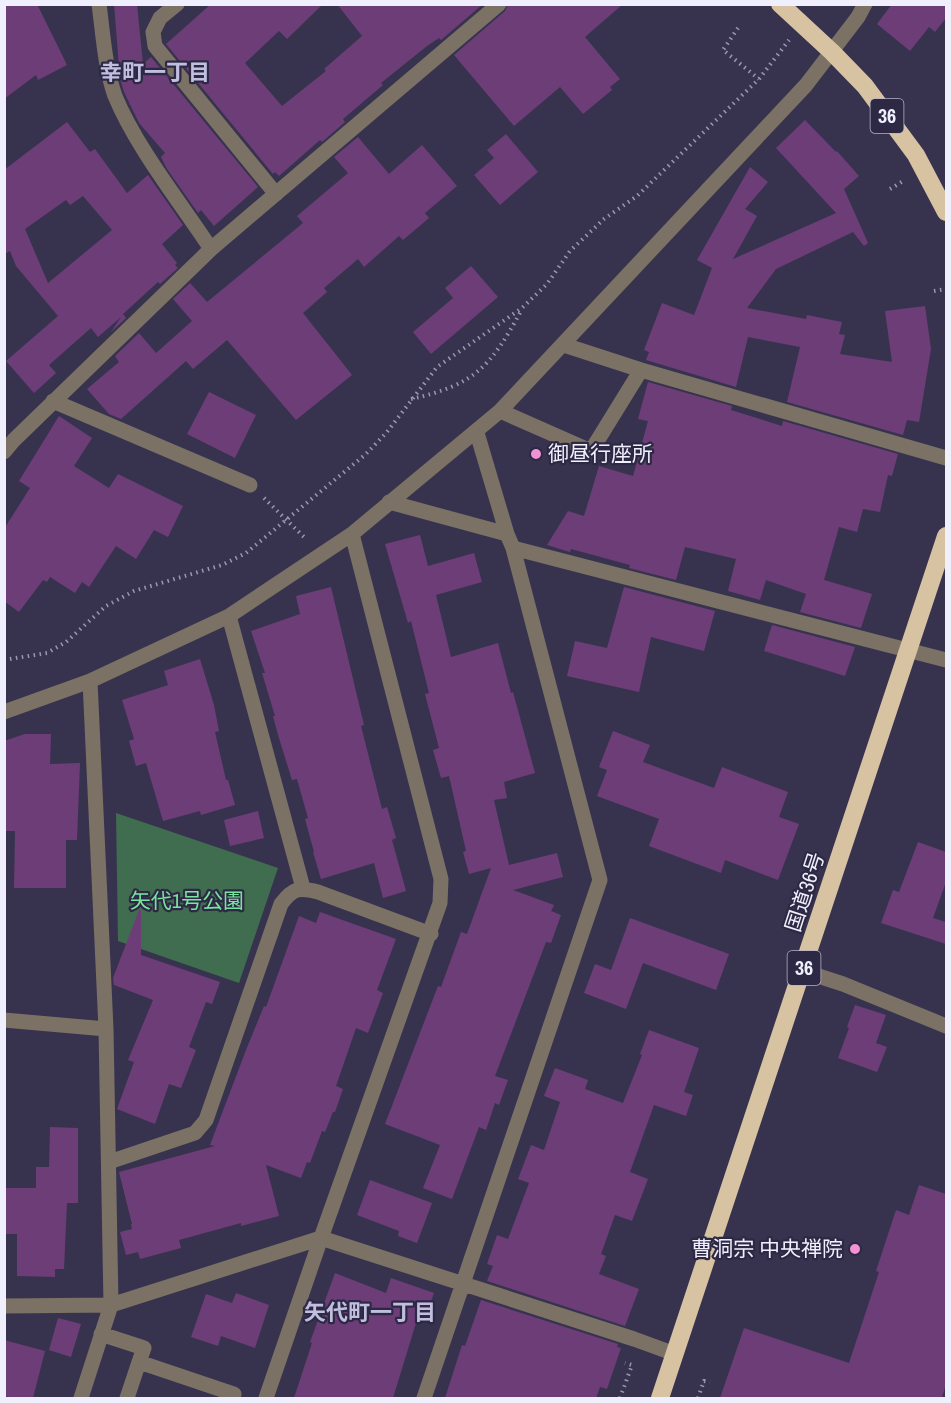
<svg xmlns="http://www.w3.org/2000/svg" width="951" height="1403" viewBox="0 0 951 1403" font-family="'Archivo Narrow','Noto Sans JP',sans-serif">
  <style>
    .green { fill: #406d4f }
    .building { fill: #6d3d78; fill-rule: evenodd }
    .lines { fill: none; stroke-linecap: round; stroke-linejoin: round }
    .path { stroke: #9b98ad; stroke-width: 4; stroke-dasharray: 1.5 4.5; stroke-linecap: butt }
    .minor { stroke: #7b7265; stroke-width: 15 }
    .highway { stroke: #d7c2a2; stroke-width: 18 }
    .poi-dot { fill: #f391d5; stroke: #2d2944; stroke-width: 2 }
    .labels { text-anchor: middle; stroke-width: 4.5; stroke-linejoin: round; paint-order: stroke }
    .shield { fill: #2d2944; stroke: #b6b4c6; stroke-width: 1.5 }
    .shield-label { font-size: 20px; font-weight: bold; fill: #f0effd }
    .poi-label { font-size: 21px; fill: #f0effd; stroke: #2d2944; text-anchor: start }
    .street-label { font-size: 21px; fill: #f0effd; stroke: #2d2944 }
    .park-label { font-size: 21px; fill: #79e49f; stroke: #2d2944 }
    .neighbourhood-label { font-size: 22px; font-weight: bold; fill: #c1bee0; stroke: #2d2944 }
  </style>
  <rect width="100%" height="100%" fill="#37334f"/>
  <path class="green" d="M116,813L278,868L239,983L118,941Z"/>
  <path class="building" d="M4,4H37L67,65L38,80L36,75L4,99Z
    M114,4H137L143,64L151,57L258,187L214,226L201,210L198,213L167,169L161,157L165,153L139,123L124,92L120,79Z
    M211,4H323L287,39L279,31L245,63L282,106L326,71L324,69L362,36L337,4H483L441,40L439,38L427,46L381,83L383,85L343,119L345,122L322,142L320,140L279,176L275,172L273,174L166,44Z
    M508,4H623L585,37L620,79L610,87L612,90L583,114L560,87L514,126L454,55L505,11Z
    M892,4H946V18L935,32L929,27L910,51L877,24Z
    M805,120L836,152L837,151L859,176L844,189L868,243L864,246L853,232L776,269L747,308L806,319L807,315L842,322L839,334L845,335L840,354L892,362L885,311L925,306L931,349L919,422L907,420L903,435L787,402L800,347L748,337L736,387L646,360L649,352L644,350L662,303L694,315L712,268L697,260L750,167L768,182L745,209L757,216L733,259L836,213L776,148Z
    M67,122L90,152L95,149L127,193L148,175L183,225L162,244L177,263L175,265L178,268L160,284L158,282L123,314L126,318L111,332L121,317L98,337L91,328L49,365L56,373L34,393L6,361L58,316L16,266L10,251L4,254V170ZM83,196L112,230L48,283L25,229L66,200L70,205Z
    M506,134L538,172L500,205L474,175L494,158L487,150Z
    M358,137L389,174L422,145L457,186L425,213L429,218L403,240L399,236L364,267L358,259L324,288L327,292L303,313L352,375L296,420L227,340L193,369L186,361L121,419L109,414L87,389L119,362L115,356L139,333L156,353L192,321L173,299L190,283L207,302L303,223L297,216L348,173L334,157Z
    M471,266L498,297L431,354L413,332L453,298L445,288Z
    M648,382L732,406L731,410L782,426L783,421L898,454L892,476L888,475L880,512L863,509L857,532L839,527L824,580L872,594L861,628L800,612L806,594L766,580L760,600L728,591L736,559L685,547L676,580L629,568L630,565L571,549L570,552L547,545L568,511L584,516L599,466L633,476L648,421L638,419Z
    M209,392L256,415L235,458L187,434Z
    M59,416L92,438L74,466L109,488L118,474L183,506L168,537L154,530L136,559L116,546L89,587L82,582L75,593L50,577L47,582L43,580L19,612L4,601V529L30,488L19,481Z
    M420,535L428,566L474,553L482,582L436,595L451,657L498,643L511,693L513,692L535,773L504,782L507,798L494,800L509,865L557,853L563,877L513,890L554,905L551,911L561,915L551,943L546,942L495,1076L508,1080L499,1105L495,1103L486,1130L479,1127L452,1199L423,1188L440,1145L385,1124L438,986L441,987L461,932L467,934L491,868L469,874L463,852L466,851L449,776L441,778L433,750L439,748L425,694L429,693L411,621L408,623L385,544Z
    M331,587L364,725L361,726L382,809L387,807L396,838L392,840L406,891L383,898L374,863L321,879L313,852H314L305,819L308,818L297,779L292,780L278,735L273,716H275L262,673H265L251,631L300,614L296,596Z
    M624,587L715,611L704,651L651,637L639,692L567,676L575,641L607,648Z
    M772,625L855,647L845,676L764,651Z
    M200,659L214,705L219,731L215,732L226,780H228L235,805L201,815L200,811L163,821L146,763L136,766L129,741L134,739L122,700L168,685L164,671Z
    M613,731L650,745L643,762L714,788L722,767L788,792L779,817L799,824L778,880L725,860L721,873L649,846L659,819L597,796L607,770L599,767Z
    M25,734H51L50,764L80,763L77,840H66V888H14L15,831H4V741Z
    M258,811L264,838L230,846L224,820Z
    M918,842L946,852V882L933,918L946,922V944L881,923L893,890L899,892Z
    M139,910H141V955L220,982L212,1004L206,1002L189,1047L196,1050L181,1088L169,1084L155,1124L117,1109L134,1062L128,1060L153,1000L114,985L113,978Z
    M320,912L396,939L377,990L383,993L368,1033L356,1028L336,1086L343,1089L335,1112H333L325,1132L322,1131L310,1163L307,1162L301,1178L266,1165L279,1216L241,1226V1223L179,1240L181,1248L140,1259L138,1252L126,1255L120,1232L132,1229L131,1224H132L119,1172L215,1146L210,1145L246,1050L264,1006L266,1007L299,916L316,923Z
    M630,918L729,954L716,990L643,963L626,1009L584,993L595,964L611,970Z
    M855,1005L886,1015L876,1043L887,1047L877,1072L838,1058L849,1028L847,1027Z
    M649,1030L699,1048L684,1092L693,1095L686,1116L654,1105L630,1172L648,1179L632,1221L615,1215L601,1254L606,1256L599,1274L639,1289L625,1326L487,1281L493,1266L487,1264L497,1235L508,1239L529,1183L518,1179L531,1145L544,1150L560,1102L544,1096L555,1068L588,1080L585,1089L623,1103L642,1055L640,1054Z
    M50,1127L78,1128V1203H67L64,1269H55V1277L17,1276V1234H4V1188H36V1167H49Z
    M370,1180L432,1203L417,1243L398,1236L399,1231L357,1215Z
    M919,1185L946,1194V1384L942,1398H720L744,1328L849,1363L879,1272L876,1271L896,1210L909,1215Z
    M335,1273L386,1293L391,1278L434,1293L427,1312L420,1310L393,1398H294L312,1343L310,1342Z
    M236,1293L269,1305L255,1348L221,1336L218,1346L191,1337L206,1294L232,1303Z
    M481,1300L618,1344L617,1347L621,1348L607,1389L600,1387L596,1398H445L462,1345L465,1346Z
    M58,1318L81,1324L71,1357L49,1350Z
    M4,1340L45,1351L33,1398H15L4,1396Z"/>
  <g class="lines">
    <path class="path" d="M738,28L723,50L759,79
      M890,189L905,180
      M934,291L946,289
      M411,399C475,385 491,366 521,311
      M264,498L306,539
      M4,660L47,653L66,642L106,606L134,591L222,565L246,553L366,454L387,432L437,367L522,308L547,284L570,251L604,219L637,196L759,79L789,40
      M620,1398L632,1365L625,1363
      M698,1398L704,1381L710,1382"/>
    <path class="minor" d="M99,4C103,34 105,68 115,96C136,147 180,202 211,249
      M177,4L160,18L153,32L155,46L276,194
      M564,345L641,370L946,458
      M53,401L250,485
      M500,411L591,451L641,370
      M4,452L14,440L211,249L499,4
      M389,502L507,534
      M513,548L946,660
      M229,616L303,888
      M4,712L90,681L229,616L352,534L500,411L806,85L858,17L865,4
      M803,971L843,984L946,1026
      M4,1020L106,1029
      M109,1162L195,1133L206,1120L281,904C293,888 299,887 318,892L431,934
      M4,1306L111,1305L321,1238L634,1339L675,1354
      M101,1334L144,1348L139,1362
      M81,1398L111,1305L106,1029L90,681
      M127,1398L139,1362L234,1394
      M266,1398L321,1238L440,903L441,879L352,534
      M424,1398L600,880L513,548L507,534L477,433"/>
    <path class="highway" d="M780,4L832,52L865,86L916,155L946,212
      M660,1398L946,536"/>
  </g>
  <g class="poi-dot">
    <circle cx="536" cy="454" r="6"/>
    <circle cx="855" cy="1249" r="6"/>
  </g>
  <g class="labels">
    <g class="shield">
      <rect x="870.5" y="99" width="33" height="34" rx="4.5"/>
      <rect x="787.5" y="951" width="33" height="34" rx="4.5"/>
    </g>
    <g class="shield-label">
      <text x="887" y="123">36</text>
      <text x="804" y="975">36</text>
    </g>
    <g class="poi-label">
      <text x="548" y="461">御昼行座所</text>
      <text x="843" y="1256" text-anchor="end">曹洞宗 中央禅院</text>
    </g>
    <g class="street-label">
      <text transform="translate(805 892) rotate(-72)" y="7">国道36号</text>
    </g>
    <g class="park-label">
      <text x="187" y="908">矢代1号公園</text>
    </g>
    <g class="neighbourhood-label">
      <text x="155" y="80">幸町一丁目</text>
      <text x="370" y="1320">矢代町一丁目</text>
    </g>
  </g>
  <rect width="951" height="1403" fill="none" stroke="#f0effd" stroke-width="12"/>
</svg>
